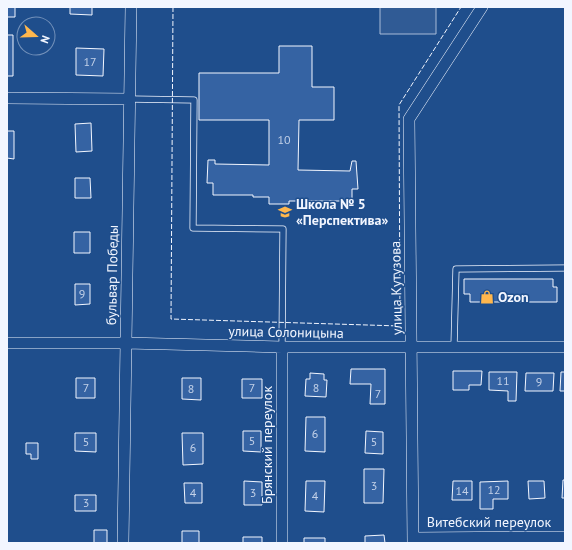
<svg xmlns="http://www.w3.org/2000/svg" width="572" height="550" viewBox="0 0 572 550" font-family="'PT Sans',sans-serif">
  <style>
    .built { fill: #305b95; stroke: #a8bbd7 }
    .building { fill: #3563a3; stroke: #f2f6ff }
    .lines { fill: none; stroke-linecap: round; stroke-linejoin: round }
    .service-casing { stroke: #f2f6ff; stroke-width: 7 }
    .minor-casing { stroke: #f2f6ff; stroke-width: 12 }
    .service { stroke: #1f4e8c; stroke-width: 5.5 }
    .minor { stroke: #1f4e8c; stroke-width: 11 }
    .fence { stroke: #f2f6ff; stroke-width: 1; stroke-dasharray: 5 2; stroke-linecap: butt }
    .labels { text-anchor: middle; stroke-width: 3; stroke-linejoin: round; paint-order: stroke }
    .number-label { font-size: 12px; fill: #c3d1e8 }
    .poi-label { font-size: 14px; font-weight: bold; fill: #f2f6ff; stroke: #1f4e8c; text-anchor: start }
    .street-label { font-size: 14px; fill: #f2f6ff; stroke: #1f4e8c }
  </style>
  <rect width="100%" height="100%" fill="#1f4e8c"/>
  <path class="built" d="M380,7H436V34H380Z"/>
  <path class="building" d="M7,7H15V17H7Z
    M70,7H92V15L70,14Z
    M7,35H13V76H7Z
    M279,46H312V87H334V120H299L298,170L350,171L352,161H356L358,189H352V201H289V204H269V197H253V195H213V183H207L208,160H215V164L269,165V120H199V73H279Z
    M76,48L104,49L103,76L76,75Z
    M91,123L92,151L76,152L75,124Z
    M7,131H14V159L7,158Z
    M75,178H90L91,198H75Z
    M74,232H90V253H74Z
    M464,279H553V287H557V302H470V294H464Z
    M75,284H90V304L75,305Z
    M351,369H385V404H370L371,384H350Z
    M453,371H482L481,385H469V390H453Z
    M489,372H517L516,401H508V391L489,390Z
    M561,372H565V391H560Z
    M310,373L324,374V380H327L326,397L305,396L306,379H310Z
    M526,373H554L553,391H525Z
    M76,378H95V398H76Z
    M182,378H201V400L182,399Z
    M242,379H262V398H242Z
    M306,417H325V452L305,451Z
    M243,431H261V452L243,451Z
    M366,431L383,432V454L365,453Z
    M75,433H96V452L75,451Z
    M182,433H203V464L183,465Z
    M26,443H38V459H31V454H26Z
    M364,469H384L383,503H364Z
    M563,480H565V498H562Z
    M244,481L262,482V505H244Z
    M306,481H325L324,512L305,511Z
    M453,481H472V500H452Z
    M508,481V499H493V509H480V482Z
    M528,481H544L545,498L529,499Z
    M184,483H202V503H185Z
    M75,495H96V511H75Z
    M94,530H107V543H94Z
    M182,531H199V543H182Z
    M384,535L385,543H365V536Z
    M243,537H262V543H243Z
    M304,538H325V543H304Z"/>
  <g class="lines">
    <g class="service-casing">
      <path id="service" d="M130,99L194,100L193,228L283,229L282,347
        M454,346L456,269L565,268"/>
    </g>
    <g class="minor-casing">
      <path id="minor" d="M7,98L130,99
        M7,343H126L282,347H565
        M282,347V543
        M413,538L565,537
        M123,543L131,7
        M413,543L409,119L482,7"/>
    </g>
    <use href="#service" class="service"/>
    <use href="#minor" class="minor"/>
    <path class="fence" d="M173,7L171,319L400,326L399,105L461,7"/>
  </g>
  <defs>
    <g id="school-bare" transform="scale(1.08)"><path d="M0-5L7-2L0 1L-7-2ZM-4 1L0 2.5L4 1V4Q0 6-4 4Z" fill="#ffb74d" stroke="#1f4e8c" stroke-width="2.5" paint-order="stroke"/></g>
    <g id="shop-bare" transform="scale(1.08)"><path d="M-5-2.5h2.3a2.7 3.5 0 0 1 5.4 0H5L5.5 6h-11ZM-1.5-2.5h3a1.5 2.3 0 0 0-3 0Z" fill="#ffb74d" stroke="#1f4e8c" stroke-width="2.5" paint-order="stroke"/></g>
  </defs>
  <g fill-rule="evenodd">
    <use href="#school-bare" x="285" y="212"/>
    <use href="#shop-bare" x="487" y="297"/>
  </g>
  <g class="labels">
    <g class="number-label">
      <text x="90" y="66">17</text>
      <text x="284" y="144">10</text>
      <text x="82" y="298">9</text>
      <text x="503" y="385">11</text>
      <text x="539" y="386">9</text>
      <text x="86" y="392">7</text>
      <text x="252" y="392">7</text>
      <text x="316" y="392">8</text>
      <text x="191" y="393">8</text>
      <text x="378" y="398">7</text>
      <text x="315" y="438">6</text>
      <text x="252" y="445">5</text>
      <text x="86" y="446">5</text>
      <text x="374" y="446">5</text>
      <text x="193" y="452">6</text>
      <text x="374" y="490">3</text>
      <text x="494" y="494">12</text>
      <text x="462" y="495">14</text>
      <text x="193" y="497">4</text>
      <text x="253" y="497">3</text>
      <text x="315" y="500">4</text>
      <text x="86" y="507">3</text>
    </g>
    <g class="poi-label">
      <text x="296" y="209">Школа № 5<tspan x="296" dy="16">«Перспектива»</tspan></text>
      <text x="498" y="302">Ozon</text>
    </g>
    <g class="street-label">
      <text transform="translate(112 275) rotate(-89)" y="5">бульвар Победы</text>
      <text transform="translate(396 288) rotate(-91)" y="5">улица Кутузова</text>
      <text transform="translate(286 332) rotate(1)" y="5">улица Солоницына</text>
      <text transform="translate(267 445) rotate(-90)" y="5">Брянский переулок</text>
      <text x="489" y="527">Витебский переулок</text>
    </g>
  </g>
  <rect width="572" height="550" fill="none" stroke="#f2f6ff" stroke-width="16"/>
  <g transform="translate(36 36) rotate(110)"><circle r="19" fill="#1f4e8c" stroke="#7391ba"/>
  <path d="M0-3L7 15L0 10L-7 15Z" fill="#ffb74d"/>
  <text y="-6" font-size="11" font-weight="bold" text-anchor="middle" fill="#f2f6ff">N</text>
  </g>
</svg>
